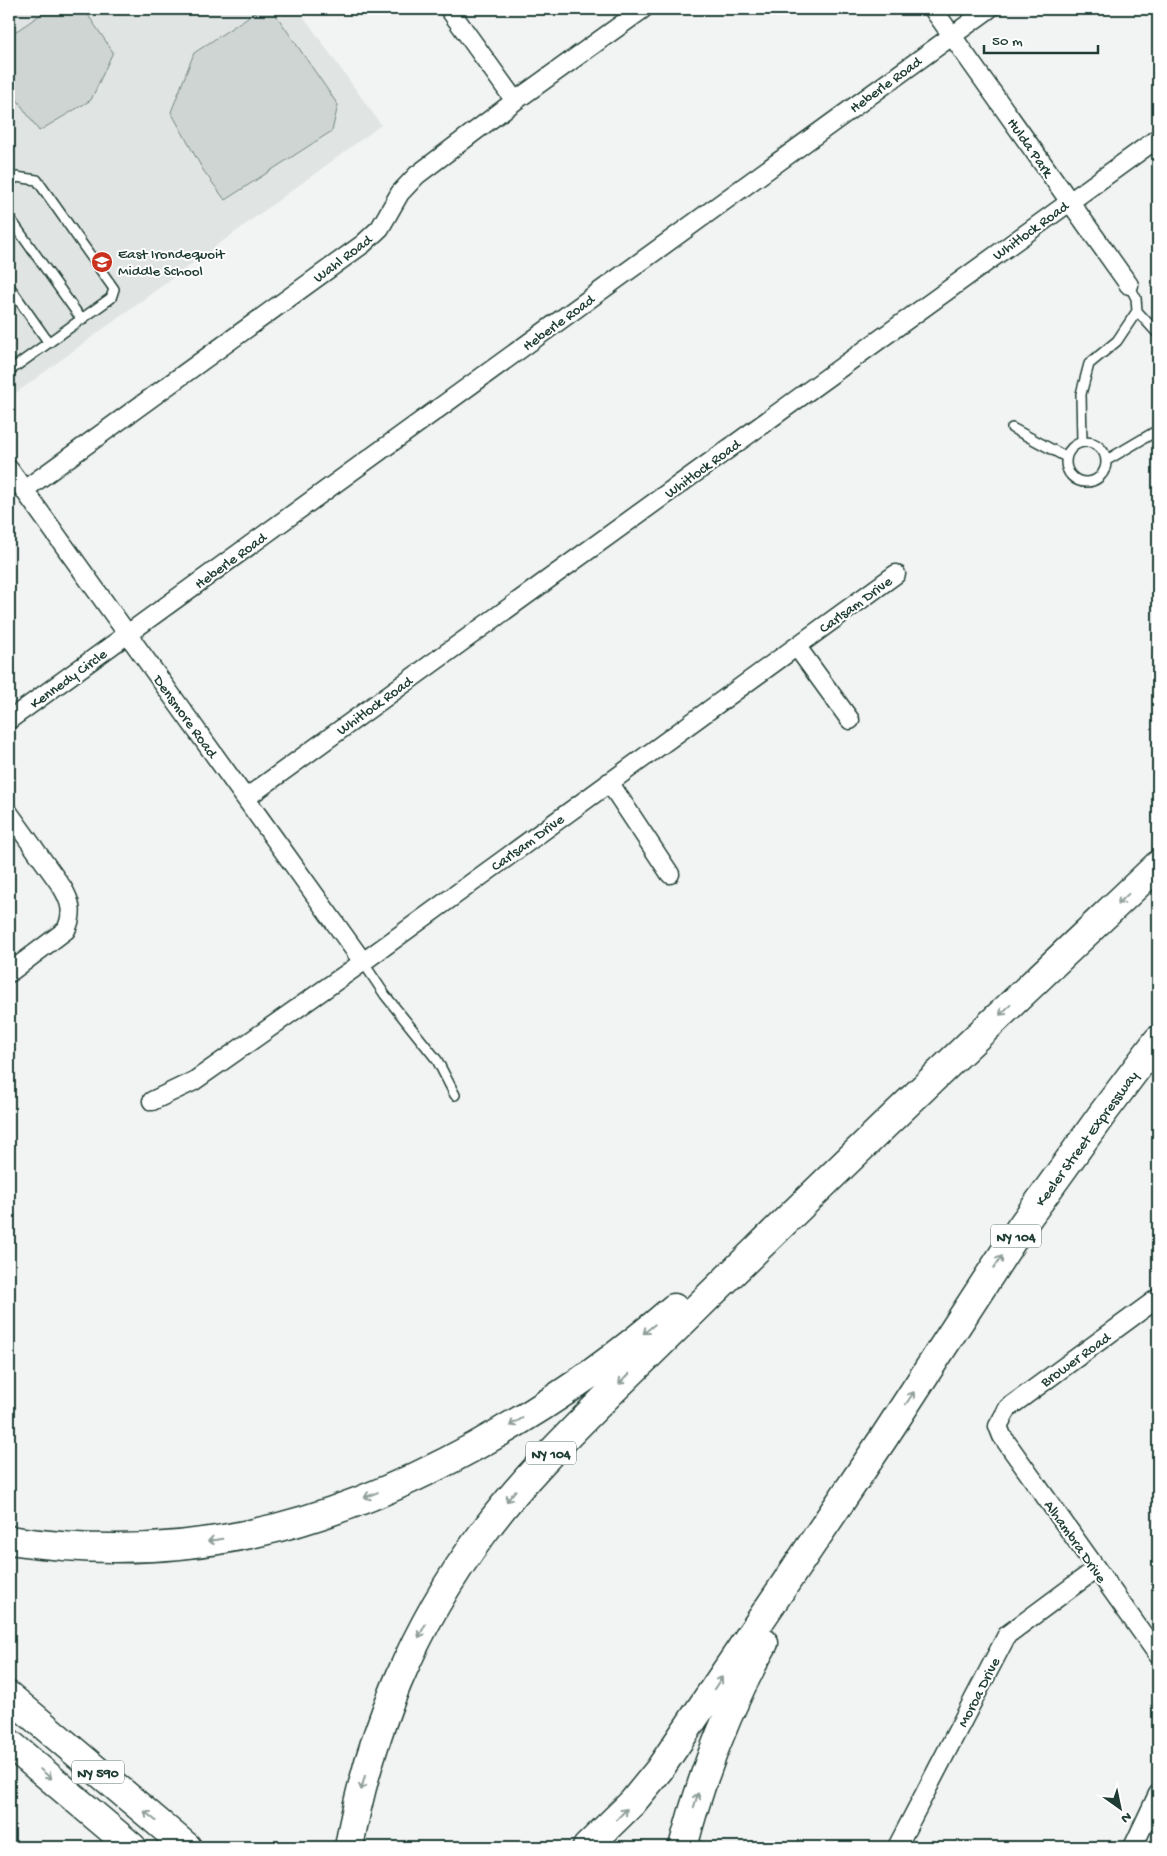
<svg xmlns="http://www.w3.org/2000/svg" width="1167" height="1856" viewBox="0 0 1167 1856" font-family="'Gochi Hand',sans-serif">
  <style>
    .built { fill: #e0e4e3 }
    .green { fill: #ced5d3; stroke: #768984 }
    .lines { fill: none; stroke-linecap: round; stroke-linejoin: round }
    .service-casing { stroke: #1f3d34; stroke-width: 12 }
    .minor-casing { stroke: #1f3d34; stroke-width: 21 }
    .motorway-casing { stroke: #1f3d34; stroke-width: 31 }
    .service { stroke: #fff; stroke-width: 9 }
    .minor { stroke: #fff; stroke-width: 18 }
    .motorway { stroke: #fff; stroke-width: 28 }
    .oneway { stroke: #8f9e9a }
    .labels { text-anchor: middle; stroke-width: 4; stroke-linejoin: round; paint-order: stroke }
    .shield { fill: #fff; stroke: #627771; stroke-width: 1 }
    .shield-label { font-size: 14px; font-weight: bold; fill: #1f3d34 }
    .street-label { font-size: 15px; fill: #1f3d34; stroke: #fff }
    .poi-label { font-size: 15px; fill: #1f3d34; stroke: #fff; text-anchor: start }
  </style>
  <rect width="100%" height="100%" fill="#f2f3f3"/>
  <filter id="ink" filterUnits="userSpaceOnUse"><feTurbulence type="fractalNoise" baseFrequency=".02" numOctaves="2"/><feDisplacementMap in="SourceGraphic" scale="10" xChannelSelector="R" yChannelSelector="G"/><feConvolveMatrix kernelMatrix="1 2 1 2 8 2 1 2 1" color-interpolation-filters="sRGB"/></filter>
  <g filter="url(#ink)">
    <path class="built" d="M9,9H298L381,125L9,398Z"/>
    <path class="green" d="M49,9H84L113,52L91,100L39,131L9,88V36Z
      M260,9H272L338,105L332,131L225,200L203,170L171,112L194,53Z"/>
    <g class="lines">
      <g class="service-casing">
        <path id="service" d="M9,183L16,177L37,180L114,289L111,298L9,371
          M9,217L82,320
          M1129,285L1136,298L1137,311L1158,334
          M9,286L49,343
          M1012,428L1066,457
          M1066 462a20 20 0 1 1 40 0a20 20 0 1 1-40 0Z
          M1082,442L1081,394L1089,364L1117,341L1137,311
          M1107,460L1158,430
          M363,962L385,995L437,1060L455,1095"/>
      </g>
      <g class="minor-casing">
        <path id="minor" d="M449,9L515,101
          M933,9L1129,285
          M9,469C126,634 246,797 363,962
          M24,490L363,244L380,228L400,193L417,175L515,101L643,9
          M797,647L850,720
          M9,720L989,9
          M609,782L670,874
          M246,798L1158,138
          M9,813L62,887C71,902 74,913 66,930L9,973
          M152,1101L194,1081L363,962L896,574
          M1158,1298L1008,1408L998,1426L1002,1436L1158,1655
          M897,1847L1007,1635L1096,1569
          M1133,1847L1158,1794"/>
      </g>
      <g class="motorway-casing">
        <path id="motorway" d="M9,1540C89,1552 170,1551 250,1534C398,1503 560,1407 674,1308
          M9,1696L187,1847
          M9,1743L132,1847
          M349,1847C369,1734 414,1625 483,1533C522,1480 568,1435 614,1389C661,1343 707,1298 754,1252C887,1121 1023,993 1158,865
          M587,1847L632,1803L659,1770L883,1439L1021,1227L1103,1113L1158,1040
          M683,1847C702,1774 727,1709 764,1643"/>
      </g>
      <use href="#service" class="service"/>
      <use href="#minor" class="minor"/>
      <use href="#motorway" class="motorway"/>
    </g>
    <defs><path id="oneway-shaft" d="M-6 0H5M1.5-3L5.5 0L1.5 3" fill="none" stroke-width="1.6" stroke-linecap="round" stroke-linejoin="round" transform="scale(1.25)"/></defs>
    <g class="oneway">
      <use href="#oneway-shaft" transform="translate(1123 899) rotate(137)"/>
      <use href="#oneway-shaft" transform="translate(1005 1010) rotate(137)"/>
      <use href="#oneway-shaft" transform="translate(998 1262) rotate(-56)"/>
      <use href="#oneway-shaft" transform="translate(649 1329) rotate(141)"/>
      <use href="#oneway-shaft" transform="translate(624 1379) rotate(135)"/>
      <use href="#oneway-shaft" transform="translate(910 1398) rotate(-57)"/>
      <use href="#oneway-shaft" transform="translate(516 1422) rotate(149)"/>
      <use href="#oneway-shaft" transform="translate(371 1495) rotate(158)"/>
      <use href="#oneway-shaft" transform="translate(511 1496) rotate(129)"/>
      <use href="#oneway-shaft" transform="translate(215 1540) rotate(171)"/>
      <use href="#oneway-shaft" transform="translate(422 1631) rotate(117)"/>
      <use href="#oneway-shaft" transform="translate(718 1683) rotate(-56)"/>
      <use href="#oneway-shaft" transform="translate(46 1774) rotate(40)"/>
      <use href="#oneway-shaft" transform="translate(363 1783) rotate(105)"/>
      <use href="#oneway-shaft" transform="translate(696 1800) rotate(-73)"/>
      <use href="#oneway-shaft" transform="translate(622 1814) rotate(-46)"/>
      <use href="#oneway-shaft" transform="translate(150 1816) rotate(-140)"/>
    </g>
  </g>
  <defs>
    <g id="school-disc" transform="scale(1.125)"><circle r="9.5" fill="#c8321e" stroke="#fff"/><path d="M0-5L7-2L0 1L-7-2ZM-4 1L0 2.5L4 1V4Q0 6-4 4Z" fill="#fff"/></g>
  </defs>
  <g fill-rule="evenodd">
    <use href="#school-disc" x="102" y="262"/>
  </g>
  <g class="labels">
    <g class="shield">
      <rect x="991" y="1224.5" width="50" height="23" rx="4"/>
      <rect x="526" y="1441.5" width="50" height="23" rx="4"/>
      <rect x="72" y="1760.5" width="52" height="23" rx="4"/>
    </g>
    <g class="shield-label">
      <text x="1016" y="1241">NY 104</text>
      <text x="551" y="1458">NY 104</text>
      <text x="98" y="1777">NY 590</text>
    </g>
    <g class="street-label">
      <text transform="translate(885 84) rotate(-36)" y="5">Heberle Road</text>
      <text transform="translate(1031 147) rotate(55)" y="5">Hulda Park</text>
      <text transform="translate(1030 230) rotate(-36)" y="5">Whitlock Road</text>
      <text transform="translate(342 258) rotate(-37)" y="5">Wahl Road</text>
      <text transform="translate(558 322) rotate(-36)" y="5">Heberle Road</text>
      <text transform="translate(702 468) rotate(-36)" y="5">Whitlock Road</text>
      <text transform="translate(230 560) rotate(-36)" y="5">Heberle Road</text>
      <text transform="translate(855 604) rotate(-36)" y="5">Carlsam Drive</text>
      <text transform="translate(68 678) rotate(-36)" y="5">Kennedy Circle</text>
      <text transform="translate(374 705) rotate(-36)" y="5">Whitlock Road</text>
      <text transform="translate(186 716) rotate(54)" y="5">Densmore Road</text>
      <text transform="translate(527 842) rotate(-36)" y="5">Carlsam Drive</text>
      <text transform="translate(1086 1138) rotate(-54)" y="5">Keeler Street Expressway</text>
      <text transform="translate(1075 1359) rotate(-36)" y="5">Brower Road</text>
      <text transform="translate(1076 1541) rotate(55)" y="5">Alhambra Drive</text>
      <text transform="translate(978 1692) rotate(-63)" y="5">Moroa Drive</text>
    </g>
    <g class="poi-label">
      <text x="118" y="258">East Irondequoit<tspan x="118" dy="17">Middle School</tspan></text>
    </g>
  </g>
  <rect width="1167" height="1856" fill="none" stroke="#fff" stroke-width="30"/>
  <rect x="15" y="15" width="1137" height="1826" fill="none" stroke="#1f3d34" stroke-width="2" filter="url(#ink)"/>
  <g transform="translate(1120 1808) rotate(147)" stroke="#ffffff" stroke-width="4" paint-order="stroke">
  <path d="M0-4L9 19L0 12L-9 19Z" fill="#1f3d34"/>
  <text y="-8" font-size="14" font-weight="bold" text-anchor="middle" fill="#1f3d34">N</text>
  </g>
  <path d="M984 45v8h114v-8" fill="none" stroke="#1f3d34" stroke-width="2.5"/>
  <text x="992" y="45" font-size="15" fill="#1f3d34" stroke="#ffffff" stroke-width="4" paint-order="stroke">50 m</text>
</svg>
